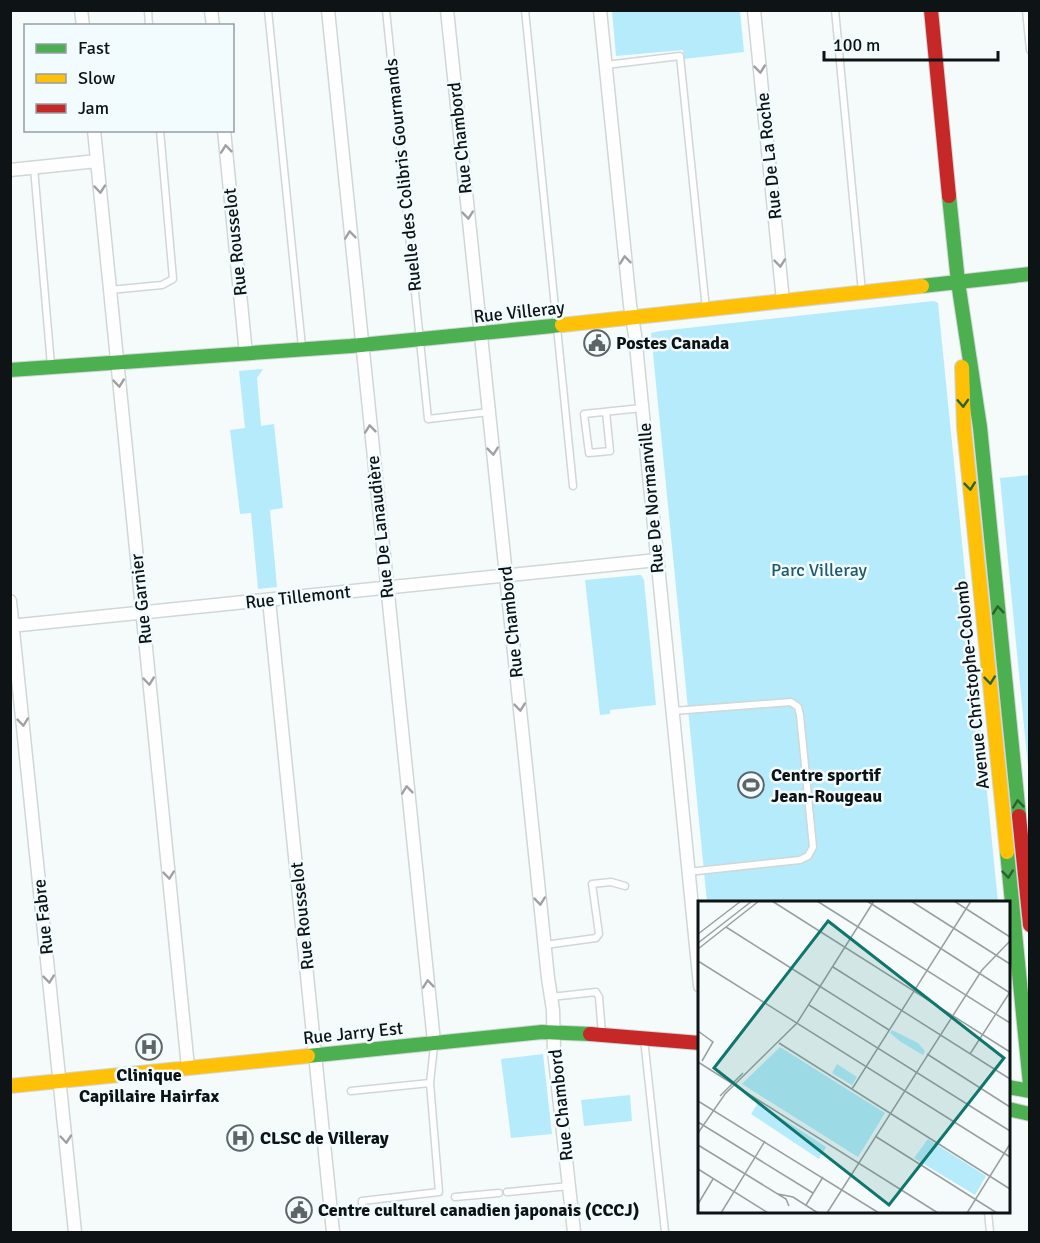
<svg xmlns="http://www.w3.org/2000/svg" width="1040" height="1243" viewBox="0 0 1040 1243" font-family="Signika,sans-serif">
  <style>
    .green { fill: #b6ebfc }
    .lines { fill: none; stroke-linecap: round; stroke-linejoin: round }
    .lane-casing { stroke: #d1d6d7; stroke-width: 9 }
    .street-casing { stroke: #d1d6d7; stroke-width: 15 }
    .fast-casing { stroke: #d1d6d7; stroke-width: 16 }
    .slow-casing { stroke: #d1d6d7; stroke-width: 16 }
    .jam-casing { stroke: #d1d6d7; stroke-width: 16 }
    .lane { stroke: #fefefe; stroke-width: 6 }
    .street { stroke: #fefefe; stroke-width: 12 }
    .fast { stroke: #4caf50; stroke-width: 14 }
    .slow { stroke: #ffc107; stroke-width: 14 }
    .jam { stroke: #c62828; stroke-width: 14 }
    .oneway { stroke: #9ea0a1 }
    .oneway2 { stroke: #2d6132 }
    .labels { text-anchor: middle; stroke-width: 5; stroke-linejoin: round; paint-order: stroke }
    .street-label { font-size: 18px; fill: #0e1315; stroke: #f2fbfe }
    .poi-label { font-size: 18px; font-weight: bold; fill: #0e1315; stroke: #f2fbfe; text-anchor: start }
    .park-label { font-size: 18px; fill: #205969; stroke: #f2fbfe }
    .inset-road { fill: none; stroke: #999e9f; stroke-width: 1.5 }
    .view { fill: #0f766e; fill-opacity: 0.15; stroke: #0f766e; stroke-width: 3 }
    .inset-edge { fill: none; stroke: #0e1315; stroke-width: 3 }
  </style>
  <rect width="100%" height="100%" fill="#f5fafb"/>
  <path class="green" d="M612,11H740L744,52L684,59L683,50L616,56Z
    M934,301L938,303L998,902H707L651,333L660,331Z
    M263,369L257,378L261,426L274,424L283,508L270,510L277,587L258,589L251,513L240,514L230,430L245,428L239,371Z
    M1029,475H1030L1029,777L1000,478Z
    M639,575H641L644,580L656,705L610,710V714L600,715L585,580Z
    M543,1054L552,1134L511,1138L501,1059Z
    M630,1095L632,1121L584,1126L581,1100Z"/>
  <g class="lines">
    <g class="lane-casing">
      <path id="lane" d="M148,10L149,26
        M268,10L302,347
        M386,10L428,419L489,412
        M525,10L573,486
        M835,10L862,292
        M1026,10L1030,50
        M606,65L680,56L706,309
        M34,168L51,365
        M110,290L162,285L173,279L160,130
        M606,412L610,451L589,453L584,414L642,408
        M673,711L791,702L798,707L800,715L813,847L808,856L800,860L688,872
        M545,945L596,938L599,934L592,884L611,882L625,886
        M551,997L596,992L599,997L602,1034
        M644,1039L665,1232
        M351,1091L430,1083
        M507,1192L569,1186
        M455,1197L499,1193
        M988,1212L990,1232
        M331,1215L362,1212V1201L439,1192L430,1083L434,1046"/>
    </g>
    <g class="street-casing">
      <path id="street" d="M81,10L83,26
        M211,10L213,26
        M328,10L434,1042
        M447,10L548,978L553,1010L554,1051L574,1232
        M600,10L630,305L635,335L700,986
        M754,10L783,301
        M94,130L188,1067
        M224,130L246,354
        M10,170L97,161
        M269,600L333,1232
        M10,601L75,1232
        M10,626L657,560"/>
    </g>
    <g class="fast-casing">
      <path id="fast" d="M949,196L958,282L980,427L1019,816
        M922,286L1030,274
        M10,370L351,346L562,325
        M1007,852L1030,1084
        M308,1056L542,1032L590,1034
        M1008,1087L1030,1091
        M1008,1109L1030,1114"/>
    </g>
    <g class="slow-casing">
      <path id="slow" d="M562,325L922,286
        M962,367L964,428L1007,852
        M10,1086L308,1056"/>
    </g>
    <g class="jam-casing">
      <path id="jam" d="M931,10L949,196
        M1019,816L1030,925
        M590,1034L700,1043"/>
    </g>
    <use href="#lane" class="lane"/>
    <use href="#street" class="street"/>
    <use href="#fast" class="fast"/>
    <use href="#slow" class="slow"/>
    <use href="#jam" class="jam"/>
  </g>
  <defs><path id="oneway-chevron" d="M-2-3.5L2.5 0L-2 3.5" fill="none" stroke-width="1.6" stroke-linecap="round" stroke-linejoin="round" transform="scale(1.5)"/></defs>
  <g class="oneway">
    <use href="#oneway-chevron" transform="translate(760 69) rotate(84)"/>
    <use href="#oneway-chevron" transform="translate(226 149) rotate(-96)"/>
    <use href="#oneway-chevron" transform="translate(100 189) rotate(85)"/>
    <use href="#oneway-chevron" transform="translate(468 215) rotate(84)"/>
    <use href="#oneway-chevron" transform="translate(350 235) rotate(-96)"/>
    <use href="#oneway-chevron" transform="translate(625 260) rotate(-96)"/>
    <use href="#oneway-chevron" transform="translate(780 263) rotate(84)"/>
    <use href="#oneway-chevron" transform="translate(119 383) rotate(84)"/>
    <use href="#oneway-chevron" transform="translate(370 429) rotate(-96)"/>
    <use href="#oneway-chevron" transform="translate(493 451) rotate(84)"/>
    <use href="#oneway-chevron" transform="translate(149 681) rotate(84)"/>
    <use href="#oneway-chevron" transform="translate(520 707) rotate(84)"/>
    <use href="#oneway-chevron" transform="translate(23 722) rotate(84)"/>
    <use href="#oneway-chevron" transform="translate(407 790) rotate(-96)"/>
    <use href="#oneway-chevron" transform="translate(169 875) rotate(84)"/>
    <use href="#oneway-chevron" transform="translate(540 901) rotate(84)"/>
    <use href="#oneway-chevron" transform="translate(49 979) rotate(84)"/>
    <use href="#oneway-chevron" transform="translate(428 984) rotate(-96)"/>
    <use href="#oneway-chevron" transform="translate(66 1139) rotate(85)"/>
  </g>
  <g class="oneway2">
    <use href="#oneway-chevron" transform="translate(963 403) rotate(87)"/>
    <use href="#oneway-chevron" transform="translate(970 486) rotate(84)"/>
    <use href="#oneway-chevron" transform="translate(998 610) rotate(-96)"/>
    <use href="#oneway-chevron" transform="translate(990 680) rotate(84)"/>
    <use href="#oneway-chevron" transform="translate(1018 804) rotate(-96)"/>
    <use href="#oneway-chevron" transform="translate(1008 874) rotate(84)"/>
  </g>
  <defs>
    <g id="civic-ring" transform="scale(1.35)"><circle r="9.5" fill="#f2fbfe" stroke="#5f6466" stroke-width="1.5"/><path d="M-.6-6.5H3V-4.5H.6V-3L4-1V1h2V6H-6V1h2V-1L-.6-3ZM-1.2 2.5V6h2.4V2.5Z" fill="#5f6466"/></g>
    <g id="stadium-ring" transform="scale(1.35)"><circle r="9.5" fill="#f2fbfe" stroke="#5f6466" stroke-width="1.5"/><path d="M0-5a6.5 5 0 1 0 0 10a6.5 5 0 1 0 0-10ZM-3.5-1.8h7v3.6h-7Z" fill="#5f6466"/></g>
    <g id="hospital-ring" transform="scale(1.35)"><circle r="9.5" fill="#f2fbfe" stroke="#5f6466" stroke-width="1.5"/><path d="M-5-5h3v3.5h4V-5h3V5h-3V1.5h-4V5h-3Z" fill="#5f6466"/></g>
  </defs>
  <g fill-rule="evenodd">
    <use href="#civic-ring" x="597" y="343"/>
    <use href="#stadium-ring" x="751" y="785"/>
    <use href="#hospital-ring" x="149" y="1047"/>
    <use href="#hospital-ring" x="240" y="1138"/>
    <use href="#civic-ring" x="299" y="1210"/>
  </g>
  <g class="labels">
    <g class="street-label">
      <text transform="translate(460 138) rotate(-96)" y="6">Rue Chambord</text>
      <text transform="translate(769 156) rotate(-96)" y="6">Rue De La Roche</text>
      <text transform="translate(403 175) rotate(-96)" y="6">Ruelle des Colibris Gourmands</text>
      <text transform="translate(235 242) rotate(-96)" y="6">Rue Rousselot</text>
      <text transform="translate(519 312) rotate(-6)" y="6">Rue Villeray</text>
      <text transform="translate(651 498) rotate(-95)" y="6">Rue De Normanville</text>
      <text transform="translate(380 527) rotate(-96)" y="6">Rue De Lanaudière</text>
      <text transform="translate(298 597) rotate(-6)" y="6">Rue Tillemont</text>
      <text transform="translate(141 599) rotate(-96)" y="6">Rue Garnier</text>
      <text transform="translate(511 622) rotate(-96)" y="6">Rue Chambord</text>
      <text transform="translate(972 685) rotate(-96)" y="6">Avenue Christophe-Colomb</text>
      <text transform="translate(302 916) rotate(-96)" y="6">Rue Rousselot</text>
      <text transform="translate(43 917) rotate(-96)" y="6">Rue Fabre</text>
      <text transform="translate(353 1033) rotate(-6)" y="6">Rue Jarry Est</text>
      <text transform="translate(561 1105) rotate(-96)" y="6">Rue Chambord</text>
    </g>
    <g class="poi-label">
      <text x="616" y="349">Postes Canada</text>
      <text x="771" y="781">Centre sportif<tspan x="771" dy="21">Jean-Rougeau</tspan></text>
      <text x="149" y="1081" text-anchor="middle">Clinique<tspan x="149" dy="21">Capillaire Hairfax</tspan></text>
      <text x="260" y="1144">CLSC de Villeray</text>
      <text x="318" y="1216">Centre culturel canadien japonais (CCCJ)</text>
    </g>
    <g class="park-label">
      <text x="819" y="576">Parc Villeray</text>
    </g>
  </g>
  <g transform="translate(698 901)">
    <rect width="312" height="312" fill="#f5fafb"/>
    <path d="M194,129L220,142L227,150L225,154L203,141L192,132ZM82,146L187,212L160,256L44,183ZM139,163L159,176L154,184L134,172ZM60,202L128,246L121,258L53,213ZM230,238L288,275L277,294L216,257Z" fill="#b6ebfc"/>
    <path class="inset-road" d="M74,0L312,151M119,0L312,122M169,0L312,92M213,0L312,63M256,0L312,36M28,26L191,129M0,33L43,0M0,42L54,0M0,48L61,0M0,60L312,256M135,66L312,178M111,104L312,230M0,130L15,141L4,160M81,142L312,288M229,153L312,206M272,153L312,91M0,161L240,312M154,188L273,0M22,195L45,172M0,200L181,312M0,221L115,292M0,232L27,193L99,122L176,0M177,235L299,312M0,244L88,298L91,305M0,268L70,312M80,293L95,296L120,312M0,303L15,278M108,304L125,276M23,312L67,240M129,312L284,69L312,40M269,312L312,243"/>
    <path class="view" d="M130,20L306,157L191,304L16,167Z"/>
    <rect width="312" height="312" class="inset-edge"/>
  </g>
  <rect width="1040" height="1243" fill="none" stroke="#0e1315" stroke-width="24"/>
  <rect x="24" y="24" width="210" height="108" fill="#f2fbfe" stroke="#979ea1" stroke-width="1.5"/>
  <rect x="36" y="44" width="30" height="9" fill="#4caf50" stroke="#979ea1" stroke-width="1.5"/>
  <text x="78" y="54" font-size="18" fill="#0e1315">Fast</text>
  <rect x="36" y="74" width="30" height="9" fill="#ffc107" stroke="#979ea1" stroke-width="1.5"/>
  <text x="78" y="84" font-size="18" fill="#0e1315">Slow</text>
  <rect x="36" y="104" width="30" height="9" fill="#c62828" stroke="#979ea1" stroke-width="1.5"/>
  <text x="78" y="114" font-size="18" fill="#0e1315">Jam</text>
  <path d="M824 51v9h174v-9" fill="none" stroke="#0e1315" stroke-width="3"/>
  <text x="833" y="51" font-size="18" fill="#0e1315" stroke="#f2fbfe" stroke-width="4.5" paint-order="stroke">100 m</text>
</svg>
